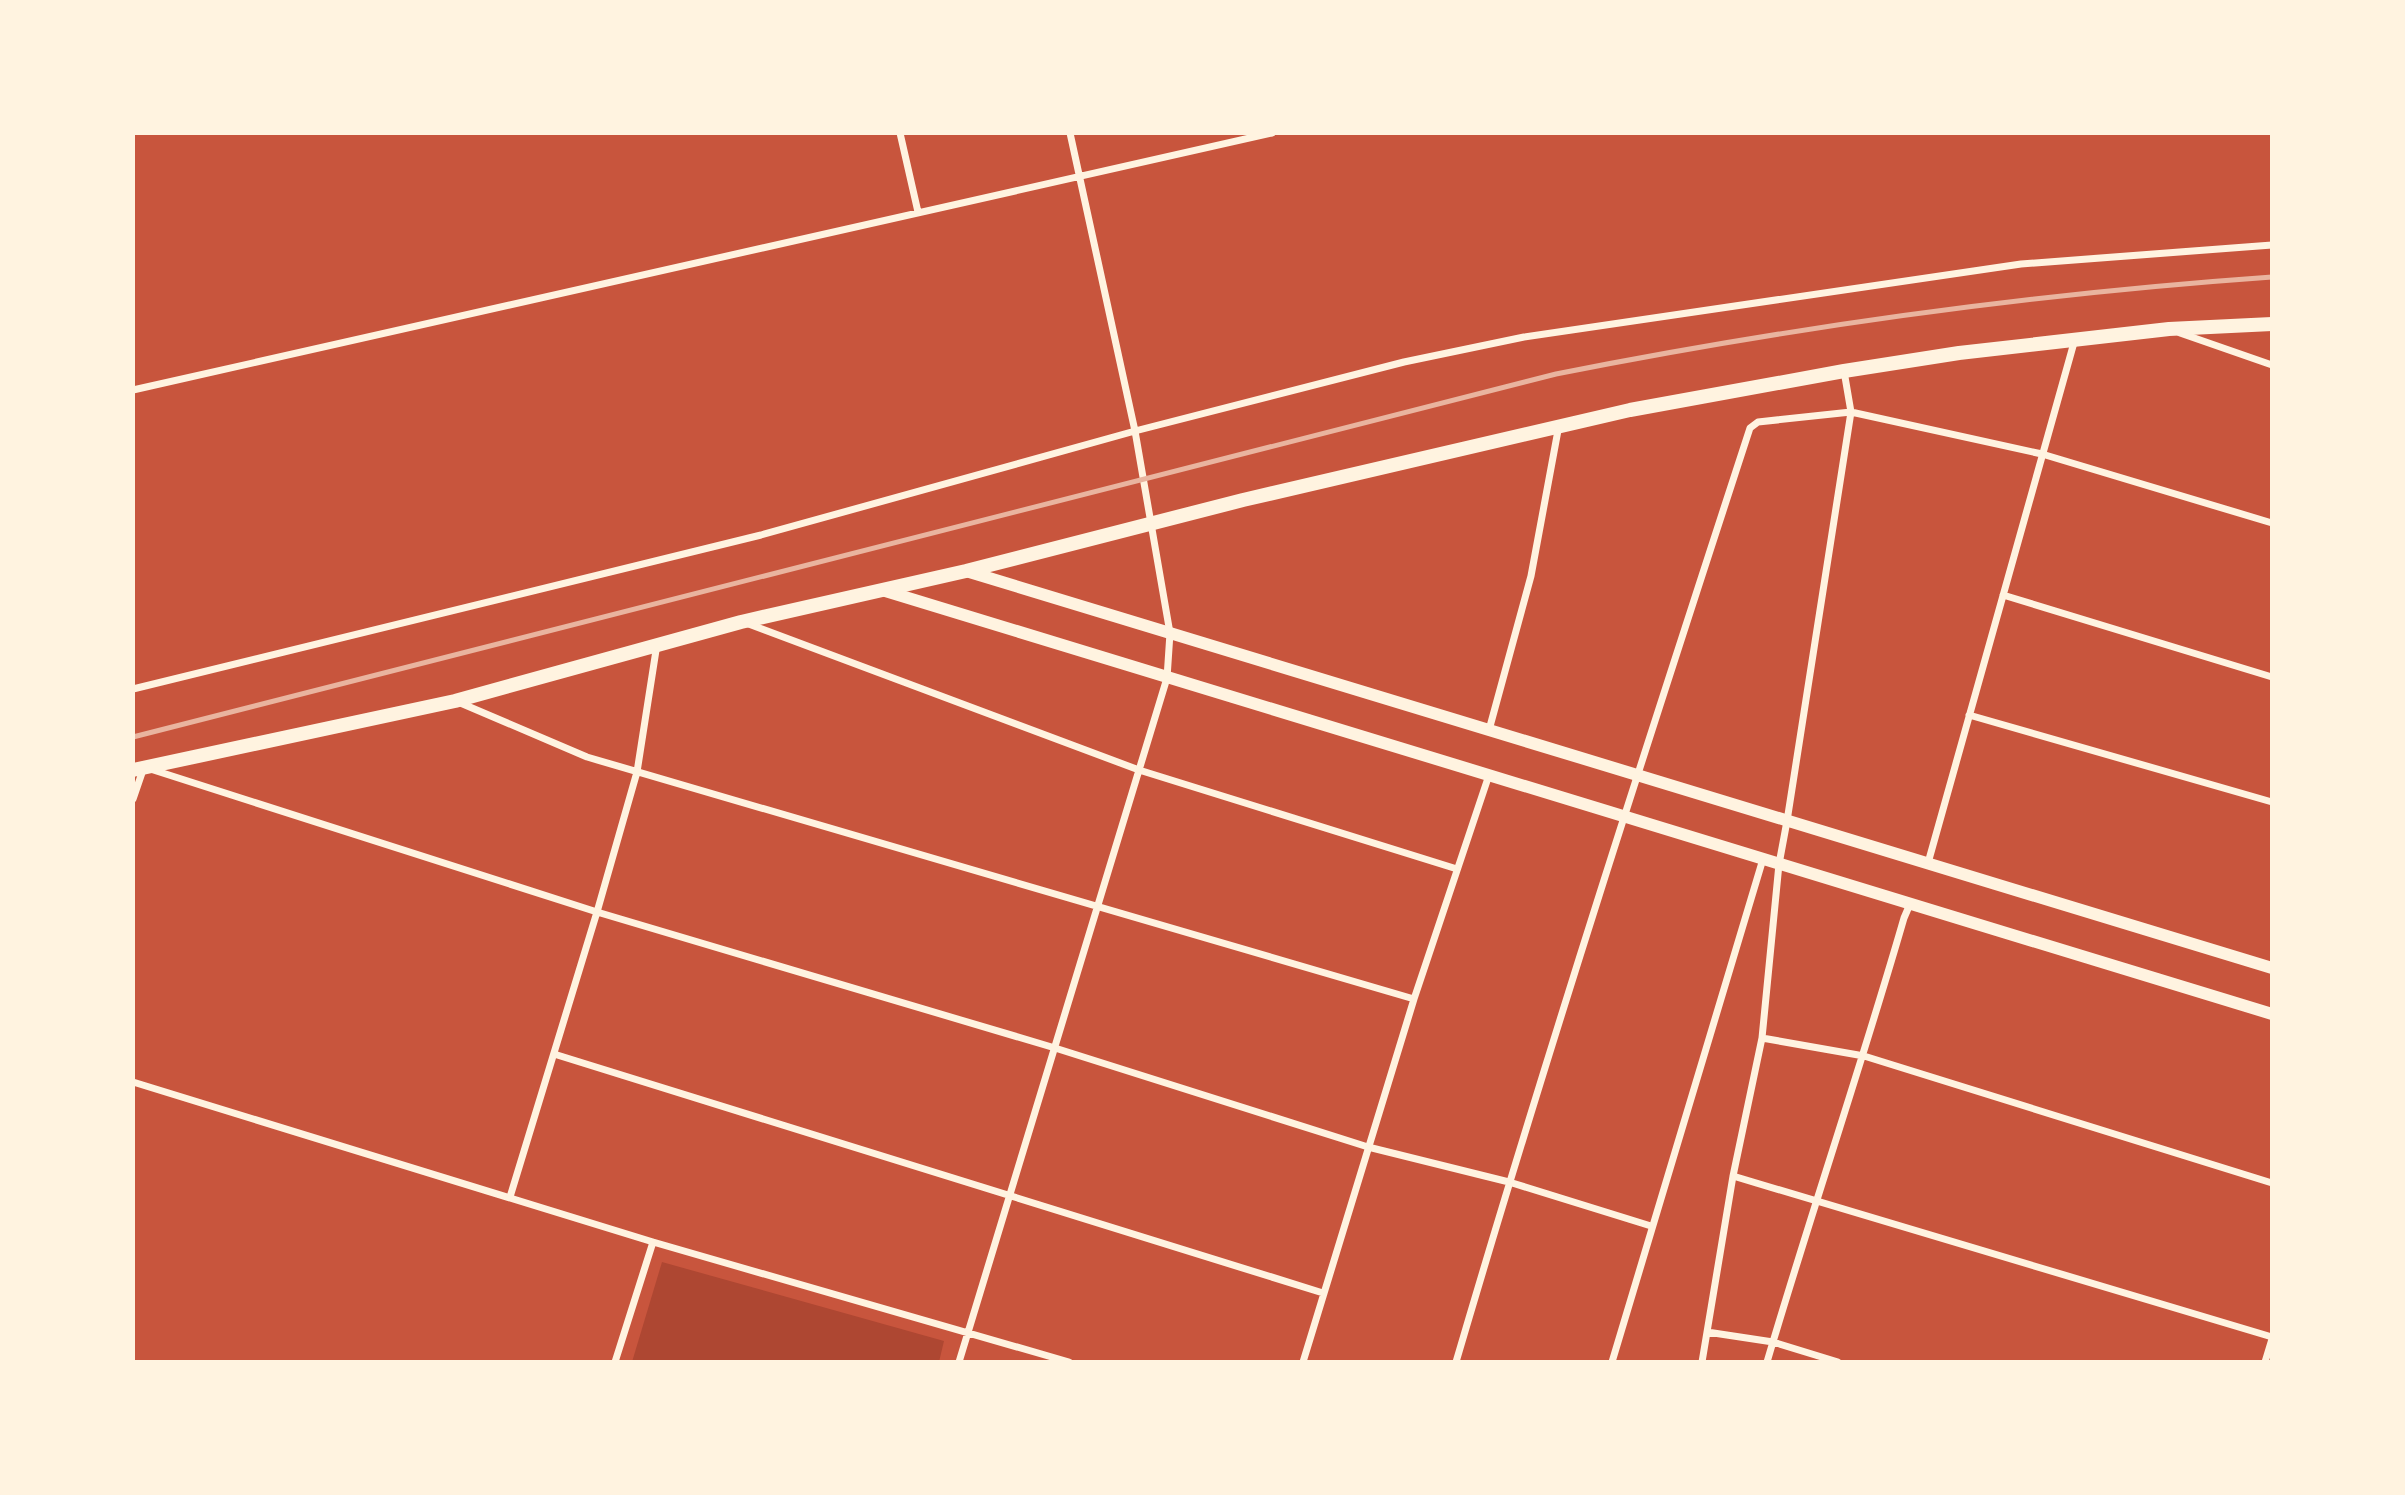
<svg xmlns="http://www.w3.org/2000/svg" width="2405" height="1495" viewBox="0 0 2405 1495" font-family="Spectral,serif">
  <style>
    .green { fill: #ae4732 }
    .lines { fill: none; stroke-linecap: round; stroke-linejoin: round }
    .minor { stroke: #fff3e0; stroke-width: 7 }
    .tertiary { stroke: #fff3e0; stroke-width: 12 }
    .secondary { stroke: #fff3e0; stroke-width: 14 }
    .rail { stroke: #e9b49f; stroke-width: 5 }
  </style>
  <rect width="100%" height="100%" fill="#c8553d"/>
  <path class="green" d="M662,1262L944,1341L939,1362H632Z"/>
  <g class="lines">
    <path class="minor" d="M900,133L918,212
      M2180,333L2272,365
      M133,390L1272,133
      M2003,595L2272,677
      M746,623L1139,770L1457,869
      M133,689L761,535L1135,431L1404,362L1524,337L2021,264L2272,245
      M458,702L587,757L1414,999
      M1969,715L2272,802
      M1489,730L1531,576L1559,425
      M133,799L144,767L597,912L1055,1048L1368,1147L1509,1182L1651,1226
      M1928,863L2075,339
      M1762,1038L1864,1056L2272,1183
      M554,1054L1323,1293
      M133,1082L653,1242L1069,1362
      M1733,1176L2272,1337
      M510,1197L597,912L637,772L657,644
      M1707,1332L1773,1342L1838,1362
      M615,1362L653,1242
      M959,1362L1167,678L1170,633L1135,431L1070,133
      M1303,1362L1414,999L1489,775
      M1456,1362C1548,1049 1649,738 1750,428L1758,422L1851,412L2042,454L2272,523
      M1612,1362L1763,859
      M1702,1362L1733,1176L1762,1038L1779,864L1787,821L1851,412L1844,371
      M1767,1362C1811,1213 1861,1067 1904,918L1910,904
      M2265,1362L2272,1339"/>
    <path class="tertiary" d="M966,571L2272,968
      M882,590L2272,1014"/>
    <path class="secondary" d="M133,770L455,701L741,622L966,571L1243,500L1630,410L1844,371L1959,353L2169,329L2272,324"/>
    <path class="rail" d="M133,737L1556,374C1793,327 2031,294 2272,277"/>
  </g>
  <rect width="2405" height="1495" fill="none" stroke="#fff3e0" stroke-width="270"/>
</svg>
